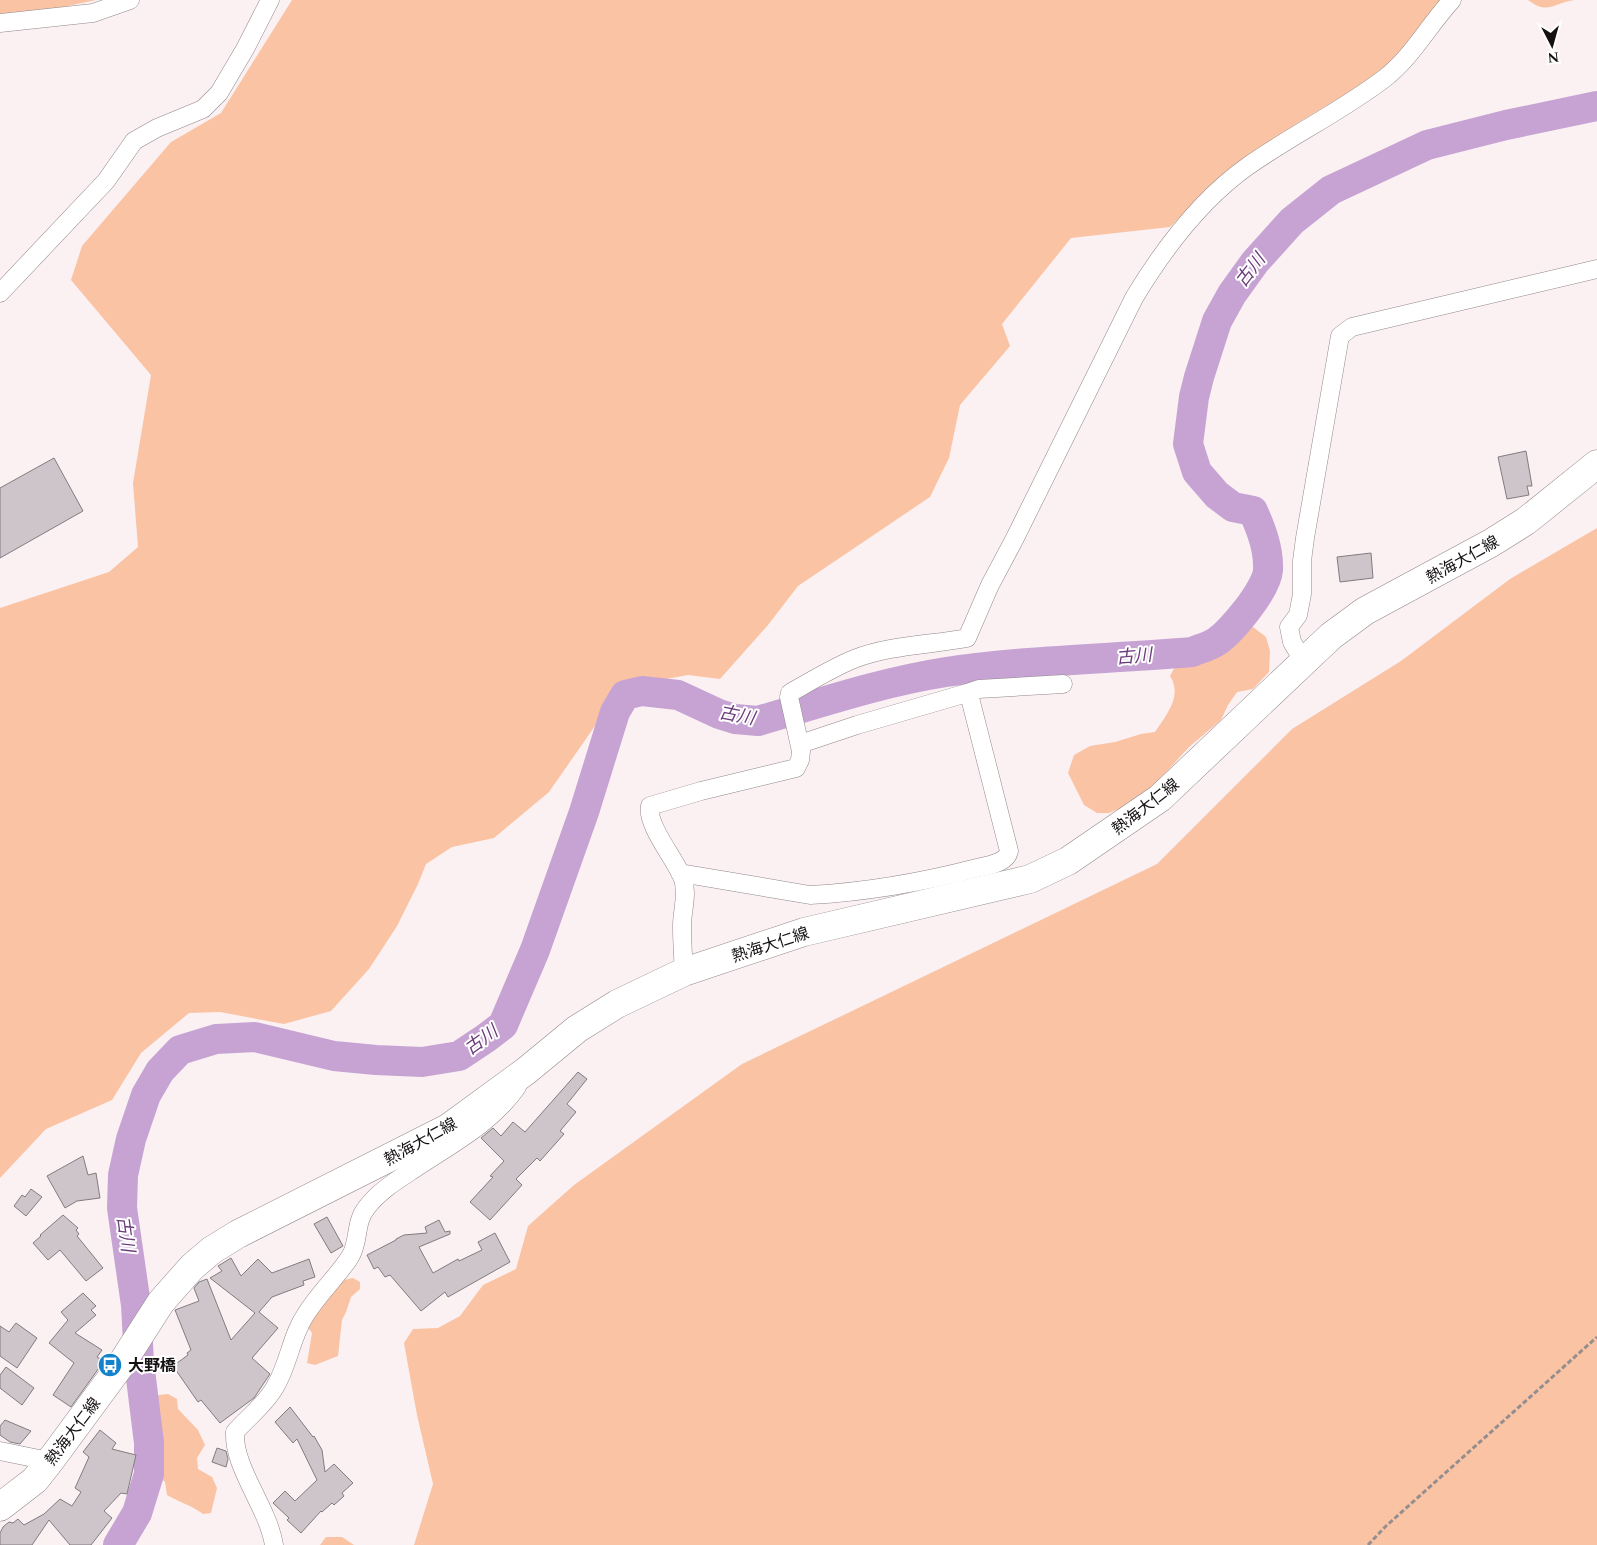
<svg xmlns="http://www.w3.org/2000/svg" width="1597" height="1545" viewBox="0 0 1597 1545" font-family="Spectral,'Noto Sans JP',serif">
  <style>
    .green { fill: #fac3a3 }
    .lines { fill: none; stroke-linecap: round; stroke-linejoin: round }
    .river { stroke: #c7a3d4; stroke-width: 30 }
    .building { fill: #cec5ca; stroke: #827b7f }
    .street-casing { stroke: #918789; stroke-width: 19 }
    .primary-casing { stroke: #918789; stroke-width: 29 }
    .path { stroke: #958e8f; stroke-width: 3; stroke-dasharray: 5 2.5; stroke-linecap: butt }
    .street { stroke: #fff; stroke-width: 18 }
    .primary { stroke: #fff; stroke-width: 28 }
    .labels { text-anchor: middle; stroke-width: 4; stroke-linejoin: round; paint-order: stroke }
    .street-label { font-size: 16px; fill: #151112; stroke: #fff }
    .poi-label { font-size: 16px; font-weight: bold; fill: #151112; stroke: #fff; text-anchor: start }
    .water-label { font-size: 18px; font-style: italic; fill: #6b3d7a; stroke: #fff }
  </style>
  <rect width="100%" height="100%" fill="#fbf1f3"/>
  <path class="green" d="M0,0H96L49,10L0,15Z
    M292,0H1448L1391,67L1301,121L1225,172L1170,227L1071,238L1002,324L1010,346L960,405L949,458L930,497L798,586L768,625L720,679L688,675L650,682L620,690L549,792L494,838L452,847L426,864L418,884L397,926L369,969L331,1011L284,1024L220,1012L189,1013L141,1053L112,1100L46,1129L0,1178V608L109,572L138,547L133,483L151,375L71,280L82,246L171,142L221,113Z
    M1528,0H1575C1554,2 1549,16 1528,0Z
    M1597,528V1545H414L433,1484L417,1415L404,1343L413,1329L438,1328L460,1316L483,1285L516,1269L528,1226L574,1185L742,1064L1157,864L1292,729L1401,661L1510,579Z
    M1253,627L1266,637L1270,651L1269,672L1253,689L1237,692L1228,705L1221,720L1189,747L1149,791L1123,807L1109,813H1097L1084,805L1068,773L1074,755L1090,746L1115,742L1141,734L1155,732C1166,715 1183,696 1170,676L1177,663L1211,652L1238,632Z
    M353,1278L360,1282V1289L351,1297L346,1312L342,1320L338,1356L315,1365L307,1363L312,1333L306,1325L339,1281Z
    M168,1394L177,1399L178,1409L198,1430L205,1445L197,1458L198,1469L212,1477L217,1488L211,1513L203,1514C193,1506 179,1502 167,1495L165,1482L157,1475L154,1433L151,1419L154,1408L152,1400L159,1395Z
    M326,1537H342L354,1545H320Z"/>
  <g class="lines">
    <path class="river" d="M118,1545L137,1513L149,1474V1443L139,1362L136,1305L122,1208L123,1175L131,1139L146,1095L160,1071L180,1050L216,1039L255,1037L334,1056L376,1060L422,1062L459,1056L486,1038L503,1025L535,950L584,812L615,712L625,695L642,691L678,695L719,714L735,719L758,721C820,703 882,682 946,672C1027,660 1110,659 1192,652C1199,649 1207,647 1214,643C1230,634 1267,589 1268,570C1269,549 1261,529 1253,511L1233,507L1217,495L1197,472L1188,444L1194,397L1199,377L1217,321L1232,294L1255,262L1292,221L1331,190L1427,145L1506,125L1597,106"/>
  </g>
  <path class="building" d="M1526,451L1532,486H1527L1529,495L1507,499L1498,457Z
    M54,458L83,511L0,558V488Z
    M1371,553L1373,578L1340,582L1337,557Z
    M578,1072L587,1079L567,1104L576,1112L560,1131L564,1134L540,1161L537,1158L516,1179L522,1185L490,1220L470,1202L493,1177L490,1176L504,1161L481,1138L493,1128L501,1136L513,1122L525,1132Z
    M83,1156L88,1175L96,1173L100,1198L77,1201L65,1208L47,1176Z
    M31,1189L42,1197L26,1216L14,1206L22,1195L25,1197Z
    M63,1215L78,1228L76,1230L79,1234L77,1236L103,1268L86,1281L60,1250L48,1260L33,1243L41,1236L40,1235Z
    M327,1217L343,1246L331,1253L314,1224Z
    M439,1220L445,1232L450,1231V1234L419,1247L433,1273L458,1259L459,1261L482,1250L478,1242L495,1233L510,1262L448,1297L445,1292L421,1311L390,1275L385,1277L378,1267L374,1269L367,1255L396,1240V1239L404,1235L427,1233L425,1227Z
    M231,1258L241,1276L258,1259L272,1273L309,1259L315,1277L303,1281L304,1285L272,1297L259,1312L278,1328L252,1358L270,1374L254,1398L220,1423L201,1400L198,1402L173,1366L188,1355L187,1353L191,1350L175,1310L199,1301L194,1288L199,1282L207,1279L231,1340L255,1313L210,1278L222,1271L218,1266Z
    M83,1293L96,1306L91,1310L96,1315L75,1333L102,1350L97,1357L104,1361L71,1407L53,1395L74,1363L49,1343L68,1320L61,1312Z
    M16,1323L37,1338L17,1368L0,1356V1326L9,1332Z
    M6,1367L34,1388L22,1405L0,1388V1375Z
    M290,1407L313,1437L314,1436L322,1450L325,1472L334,1464L353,1483L342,1493L344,1496L334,1505L332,1503L322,1512L321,1511L301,1533L287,1520L289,1518L273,1503L285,1491L295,1501L317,1480L297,1439L293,1443L275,1422Z
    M5,1420L31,1431L20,1444L10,1442L0,1435V1426Z
    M100,1430L116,1443L112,1449L136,1455L127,1494L121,1493L104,1511L112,1518L91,1545H70L49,1520L32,1545H0V1533L3,1527L9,1522L13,1523L18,1519L24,1525L44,1514L60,1499L72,1506L81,1492L75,1488L89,1457L83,1452Z
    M217,1448L226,1451L228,1459L226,1467L212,1462Z"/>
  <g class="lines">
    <g class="street-casing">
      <path id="street" d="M0,23L93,13L130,0
        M0,293L106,181L134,141L157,128L203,109L219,93L245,49L270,0
        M1304,662L1292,642L1289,627L1298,615L1302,594V561L1305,538L1340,336L1352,327L1597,269
        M967,693L979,689L1063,684
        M680,873L810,895C866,892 923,882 977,868C985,866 999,864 1005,858C1008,856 1008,854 1009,851L970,698L967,693L857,725L800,744
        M684,972C683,957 682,941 682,926C682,911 688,894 683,879C676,860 646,825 650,806L701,791L796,768L800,760L801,751L789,697L790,693C811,681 832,668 854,659C890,645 930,645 967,638L990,585L1014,540L1134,298C1164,248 1200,200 1248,166C1292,135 1342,111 1385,78C1412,57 1429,25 1452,0
        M0,1451L49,1461
        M274,1545C268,1507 233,1468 235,1432C248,1417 265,1405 275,1387C289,1364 291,1336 306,1314C319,1293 337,1277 350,1257C360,1241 354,1223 367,1207C380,1190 399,1179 417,1167C452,1144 493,1122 517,1087"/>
    </g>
    <g class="primary-casing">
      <path id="primary" d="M0,1507L35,1480L53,1457L120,1366L161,1302L192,1267L212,1250L238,1234L448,1128L526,1071L577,1029L617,1004L684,972L804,932L1030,879L1068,861L1160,798L1331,636L1365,611L1491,543L1526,521L1597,464"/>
    </g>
    <path class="path" d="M1368,1545L1385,1527L1597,1337"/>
    <use href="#street" class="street"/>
    <use href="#primary" class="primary"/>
  </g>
  <defs>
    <g id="bus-disc" transform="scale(1.25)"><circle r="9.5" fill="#1582cc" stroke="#fff"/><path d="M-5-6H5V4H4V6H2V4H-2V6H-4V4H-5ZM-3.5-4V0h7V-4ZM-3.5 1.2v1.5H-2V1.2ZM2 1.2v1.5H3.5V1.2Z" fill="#fff"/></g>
  </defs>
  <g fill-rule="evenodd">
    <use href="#bus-disc" x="110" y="1365"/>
  </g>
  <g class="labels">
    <g class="street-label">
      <text transform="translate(1462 559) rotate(-29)" y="6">熱海大仁線</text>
      <text transform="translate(1145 806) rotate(-38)" y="6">熱海大仁線</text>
      <text transform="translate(770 944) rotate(-18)" y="6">熱海大仁線</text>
      <text transform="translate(420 1141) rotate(-29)" y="6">熱海大仁線</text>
      <text transform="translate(72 1431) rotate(-53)" y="6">熱海大仁線</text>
    </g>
    <g class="poi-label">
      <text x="128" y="1371">大野橋</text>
    </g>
    <g class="water-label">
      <text transform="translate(1250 270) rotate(-52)" y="6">古川</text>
      <text transform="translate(1134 656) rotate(-5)" y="6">古川</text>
      <text transform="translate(737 715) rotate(11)" y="6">古川</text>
      <text transform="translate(481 1040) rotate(-36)" y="6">古川</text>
      <text transform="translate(126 1234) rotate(82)" y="6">古川</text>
    </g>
  </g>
  <g transform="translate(1552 45) rotate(174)" stroke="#ffffff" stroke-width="4" paint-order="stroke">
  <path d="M0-4L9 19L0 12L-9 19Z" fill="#151112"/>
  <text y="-8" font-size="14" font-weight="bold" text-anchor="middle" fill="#151112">N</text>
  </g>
</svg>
